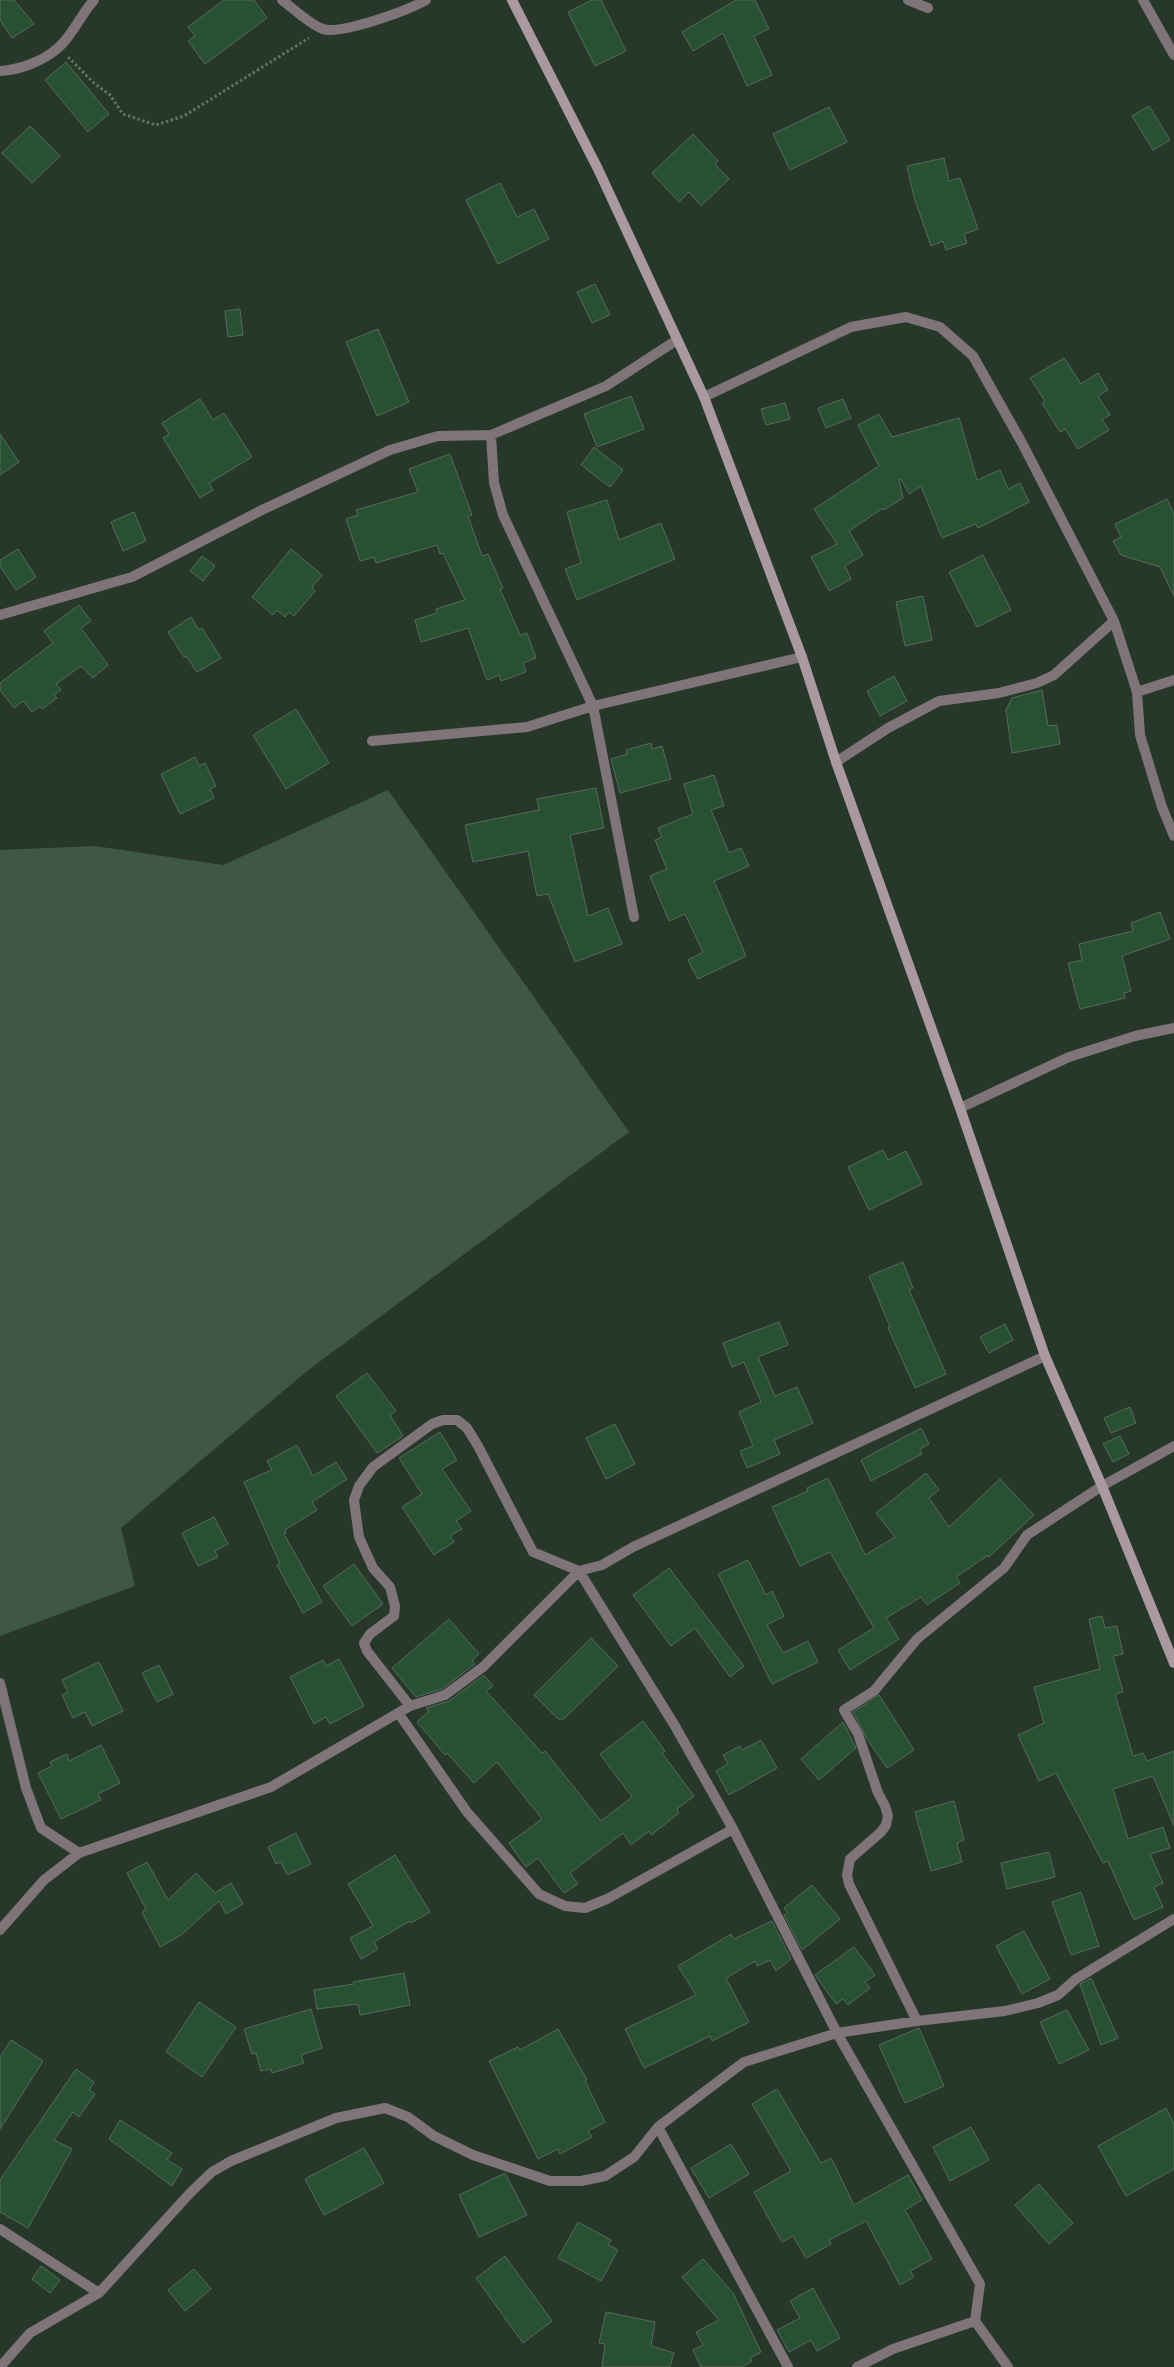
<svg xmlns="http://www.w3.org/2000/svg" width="1174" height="2367" viewBox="0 0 1174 2367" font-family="'Zilla Slab',serif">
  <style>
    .green { fill: #3f5844 }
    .building { fill: #275132; stroke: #586a5b }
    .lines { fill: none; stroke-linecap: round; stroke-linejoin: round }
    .path { stroke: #627164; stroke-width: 3; stroke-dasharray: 2.5 2.5; stroke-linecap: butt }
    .street { stroke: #7f7579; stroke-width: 10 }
    .secondary { stroke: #aa9aa0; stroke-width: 10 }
  </style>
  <rect width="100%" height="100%" fill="#27382a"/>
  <path class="green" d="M388,790L629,1132L307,1371L121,1528L135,1586L0,1636V850L95,846L223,865Z"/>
  <path class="building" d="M0,0H14L34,24L12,38L0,20Z
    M224,0H254L267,18L205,64L188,41L195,36L188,27Z
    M592,0H601L626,51L595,66L568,12Z
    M736,0H755L769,29L754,36L772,75L747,86L723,33L693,51L682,32Z
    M66,62L109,114L88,132L45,80Z
    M1149,106L1170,140L1153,150L1132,116Z
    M829,107L847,142L790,170L773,134Z
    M30,126L60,156L32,183L2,153Z
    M693,134L718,161L715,164L729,179L701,206L689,192L679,202L652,173Z
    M944,158L949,181L960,178L978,229L964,234L967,243L946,250L943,241L931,246L914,197L907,166Z
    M500,183L517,217L534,209L549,239L498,264L466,200Z
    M595,284L610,315L592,323L577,292Z
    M240,309L243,335L228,337L225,311Z
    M378,329L409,402L377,416L346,342Z
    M1064,358L1081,384L1098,373L1108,390L1098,396L1110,415L1102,419L1109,430L1078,449L1065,429L1060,432L1042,403L1045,401L1030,378Z
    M631,396L644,429L597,447L584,414Z
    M200,399L213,420L224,413L252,457L209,483L213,490L200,498L163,438L169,434L162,423Z
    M843,399L851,418L826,428L818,408Z
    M785,403L790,419L766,425L761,409Z
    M879,414L892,437L959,418L977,480L1000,470L1008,489L1020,483L1029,502L978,528L976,524L942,538L921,486L909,494L901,479L899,480L903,498L884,510L883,508L849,531L863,555L845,566L851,579L829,591L811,557L837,544L814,509L879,466L858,425Z
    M0,434L19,462L0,475Z
    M594,447L623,470L610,487L581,465Z
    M450,454L472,515L468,516L482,556L488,554L503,588L500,589L520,635L527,633L536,658L523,663L526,672L501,681L499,675L487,680L468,628L421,642L415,620L437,613L436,609L465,600L443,553L440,554L437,545L376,563L374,557L360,561L346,519L358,515L356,510L418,492L409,469Z
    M1167,499L1174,514V596L1160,567L1121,555L1113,541L1121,537L1115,524Z
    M607,500L619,540L661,523L675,559L577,600L565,569L581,563L567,512Z
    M134,512L146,541L123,551L111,522Z
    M18,549L36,577L16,590L0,566V560Z
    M291,549L322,575L312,587L315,591L294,616L289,612L285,617L277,610L273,615L252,597Z
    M983,555L1011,610L977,627L949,572Z
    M202,556L215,566L203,581L190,571Z
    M923,596L932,640L905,646L896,602Z
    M79,605L91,621L81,628L108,665L93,678L81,666L56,684L61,690L54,695L57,698L42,709L40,706L32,712L23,701L14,708L0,690V683L53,643L44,631Z
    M191,617L199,630L202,628L221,658L197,672L186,656L184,657L168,632Z
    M894,676L907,701L880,716L867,691Z
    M1042,690L1048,726L1057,725L1060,744L1012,753L1006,710L1012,698Z
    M296,709L329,763L286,789L253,735Z
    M651,743L652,749L662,746L671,779L620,793L611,759L627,754L626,750Z
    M195,757L199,766L205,763L216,786L210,789L214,798L180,814L161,774Z
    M714,775L724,806L711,810L729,853L741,848L749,866L714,881L746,956L698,979L688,960L703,952L685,914L669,921L650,876L667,869L655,840L662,837L658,828L693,814L684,784Z
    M596,788L604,828L570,835L588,916L608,908L622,944L575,962L548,894L537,896L528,851L473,862L465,825L539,810L537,799Z
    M1160,912L1170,939L1122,956L1131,991L1124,993L1125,998L1080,1009L1068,963L1082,960L1079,944L1133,931L1131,923Z
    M883,1150L888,1160L906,1151L922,1184L869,1210L848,1167Z
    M903,1262L913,1288L909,1290L946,1374L915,1388L888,1328L890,1327L869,1276Z
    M779,1322L788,1345L758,1357L775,1396L797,1387L813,1423L774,1440L780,1454L747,1468L740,1451L753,1446L739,1412L761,1402L744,1362L732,1367L723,1343Z
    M1005,1324L1013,1340L989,1353L980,1337Z
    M367,1373L396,1411L390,1415L403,1436L377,1453L336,1396Z
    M1130,1407L1136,1423L1111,1433L1104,1418Z
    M615,1424L635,1464L606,1479L586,1438Z
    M921,1428L929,1444L920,1449L922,1454L871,1481L861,1460Z
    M440,1432L457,1460L442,1469L471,1511L456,1521L462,1529L450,1536L454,1542L434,1555L402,1507L422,1494L399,1458Z
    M1120,1436L1129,1454L1113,1462L1103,1444Z
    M297,1445L313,1476L336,1462L347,1479L312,1502L317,1510L285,1530L286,1533L284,1534L322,1602L303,1613L277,1565L280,1564L244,1482L272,1470L267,1461Z
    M926,1473L939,1490L929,1498L949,1527L1000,1479L1034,1515L989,1557L988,1555L956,1577L960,1583L927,1605L921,1597L886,1618L899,1639L850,1670L838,1650L874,1628L830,1552L800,1566L772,1507L808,1491L807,1488L828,1478L865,1555L895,1537L876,1513Z
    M214,1517L228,1544L215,1551L218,1557L198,1566L182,1533Z
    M748,1560L766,1595L772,1591L784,1616L767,1625L783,1653L808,1641L818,1662L772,1684L718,1574Z
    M354,1564L383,1604L352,1626L323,1586Z
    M669,1568L744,1666L730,1677L695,1628L671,1646L633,1595Z
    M1102,1616L1105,1628L1117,1626L1123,1654L1113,1656L1123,1692L1115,1694L1133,1756L1143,1753L1147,1761L1174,1751V1826L1153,1776L1113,1789L1128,1839L1163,1827L1170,1848L1150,1854L1163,1883L1154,1887L1163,1907L1134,1920L1108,1861L1103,1863L1056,1773L1039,1781L1018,1735L1044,1723L1034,1687L1100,1669L1089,1619Z
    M449,1619L479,1654L472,1660L475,1664L442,1689L416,1697L392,1668Z
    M591,1638L618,1666L564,1719H558L534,1695Z
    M339,1659L364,1706L330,1724L326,1717L314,1724L290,1677L323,1660L326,1666Z
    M99,1662L123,1711L92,1726L85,1712L73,1718L62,1695L68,1692L62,1680Z
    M159,1665L173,1694L157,1702L142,1673Z
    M484,1675L493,1686L486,1691L542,1753L545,1751L601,1821L632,1797L600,1754L643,1721L665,1751L662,1753L694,1796L677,1809L679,1813L651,1835L649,1831L631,1845L623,1833L570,1873L578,1884L564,1893L538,1858L526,1867L509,1843L542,1819L497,1762L474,1783L447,1753L445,1755L417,1722L429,1711L426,1708L449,1701Z
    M879,1695L914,1750L887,1768L867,1739L853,1712Z
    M843,1722L856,1748L819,1780L801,1759Z
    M761,1740L777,1768L729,1795L716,1771L728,1764L723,1755L740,1746L742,1750Z
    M101,1745L120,1783L98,1794L101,1800L61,1819L38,1773L52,1766L50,1762L67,1754L69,1761Z
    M954,1801L964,1840L957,1843L962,1862L931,1871L915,1812Z
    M296,1833L311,1864L287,1875L281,1862L276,1864L268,1847Z
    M1049,1852L1055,1877L1007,1889L1001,1863Z
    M395,1855L430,1912L411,1923L410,1921L374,1942L378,1949L361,1959L350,1938L373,1926L348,1884Z
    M147,1862L168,1900L196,1873L215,1893L231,1883L243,1904L226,1914L219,1901L181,1935L160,1947L142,1912L146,1909L127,1873Z
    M812,1885L840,1919L802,1950L784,1915L788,1913L784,1908Z
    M1081,1892L1099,1946L1071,1955L1052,1902Z
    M772,1921L791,1959L776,1971L770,1960L757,1966L755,1961L726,1978L749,2022L712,2041L710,2036L644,2068L625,2029L696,1995L678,1966L731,1934L734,1939Z
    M1024,1931L1050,1979L1022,1994L996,1946Z
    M854,1947L875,1975L865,1982L870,1988L848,2005L843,1999L836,2004L815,1975Z
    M404,1973L410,2005L360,2015L358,2004L317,2009L314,1990L354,1984L353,1982Z
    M1091,1978L1118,2038L1101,2045L1080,1984Z
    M199,2002L236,2027L202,2077L166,2052Z
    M311,2009L322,2048L301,2055L304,2063L272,2073L271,2069L261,2071L256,2053L252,2054L244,2029Z
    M1067,2010L1089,2050L1059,2064L1040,2022Z
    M919,2028L944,2086L905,2103L879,2045Z
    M558,2029L587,2080L585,2081L605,2122L588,2131L592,2137L560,2154L558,2149L538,2159L489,2061L518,2047L520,2050Z
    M11,2040L43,2061L0,2129V2057Z
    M76,2069L94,2082L89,2090L95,2094L79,2117L73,2112L54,2140L72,2149L28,2228L0,2212V2180Z
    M777,2089L821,2163L831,2158L854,2205L908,2175L922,2200L905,2210L932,2259L910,2271L914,2277L900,2285L866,2221L829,2240L831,2244L806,2258L793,2236L782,2242L754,2192L791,2171L752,2104Z
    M1166,2108L1174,2124V2169L1126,2196L1098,2146Z
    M120,2120L172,2153L167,2160L182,2169L172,2186L109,2139Z
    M971,2127L989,2160L950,2181L933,2147Z
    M731,2144L749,2174L709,2198L691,2168Z
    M364,2148L384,2183L324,2215L305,2179Z
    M505,2173L527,2215L479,2237L459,2195Z
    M1039,2184L1073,2223L1049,2244L1015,2205Z
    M578,2222L611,2240L608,2245L618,2250L601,2281L558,2258Z
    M505,2256L552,2321L523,2343L476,2278Z
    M703,2259L733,2293L761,2352L750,2358L752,2361L742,2367H701L693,2350L703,2345L696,2332L719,2320L682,2277Z
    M41,2266L60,2280L50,2293L32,2279Z
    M194,2269L211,2289L185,2311L168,2290Z
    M813,2288L840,2338L817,2351L811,2340L789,2352L777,2330L800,2318L790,2301Z
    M606,2312L655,2322L651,2346L674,2353L670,2367H602L605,2344L599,2343Z"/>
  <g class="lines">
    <path class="path" d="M68,57L94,83L110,95L123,114L156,125L184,116L309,38"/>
    <path class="street" d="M282,0C294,9 309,24 323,29C341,35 409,10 426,0
      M908,0L928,8
      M1143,0L1174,55
      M0,71C20,70 43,61 58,48C73,35 81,14 94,0
      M704,397L851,327L906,317L940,327L973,356L1022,443L1114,621L1137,692L1140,735L1162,807L1174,836
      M491,435L494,483L503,515L593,706L634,917
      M0,615L132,577L262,510L390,450L438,436L491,435L606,386L677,340
      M1137,692L1174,680
      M372,741L527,727L593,706L802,657
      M836,762L888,728L939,701L999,693L1037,683L1054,675L1114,621
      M960,1108L1069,1057L1135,1036L1174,1028
      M0,1683L26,1788L41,1828L79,1853
      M410,1706L367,1651L364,1643L370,1634L394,1616L395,1606L390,1587L373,1568L359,1537L354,1500L359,1486L373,1467L432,1424L443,1420H457L467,1428L478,1446L533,1552L579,1571L675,1726L733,1829L837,2033L980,2284L975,2321L893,2349L857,2367
      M399,1714L467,1812L539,1894L565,1906L585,1908L607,1899L733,1829
      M0,1930L44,1880L79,1853L271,1787L410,1706L445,1695L483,1667L579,1571L602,1565L633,1547L1045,1356
      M917,2021L849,1884L847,1875L850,1859L881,1832L886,1825L888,1816L885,1806L878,1793L858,1734L844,1710L874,1691L917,1639L1004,1568L1027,1535L1102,1486L1174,1446
      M658,2127L788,2367
      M0,2229L99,2293
      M975,2321L1008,2367
      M0,2367L30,2333L99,2293L191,2192L212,2172L231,2161L336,2118L385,2108L408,2117L434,2136L473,2155L550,2181H581L605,2176L634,2157L658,2127L744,2062L837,2033L917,2021L1005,2011L1038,2003L1058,1995L1076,1979L1174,1919"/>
    <path class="secondary" d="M512,0L598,169L704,397L802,657L836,762L960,1108L1045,1356L1102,1486L1174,1663"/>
  </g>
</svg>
